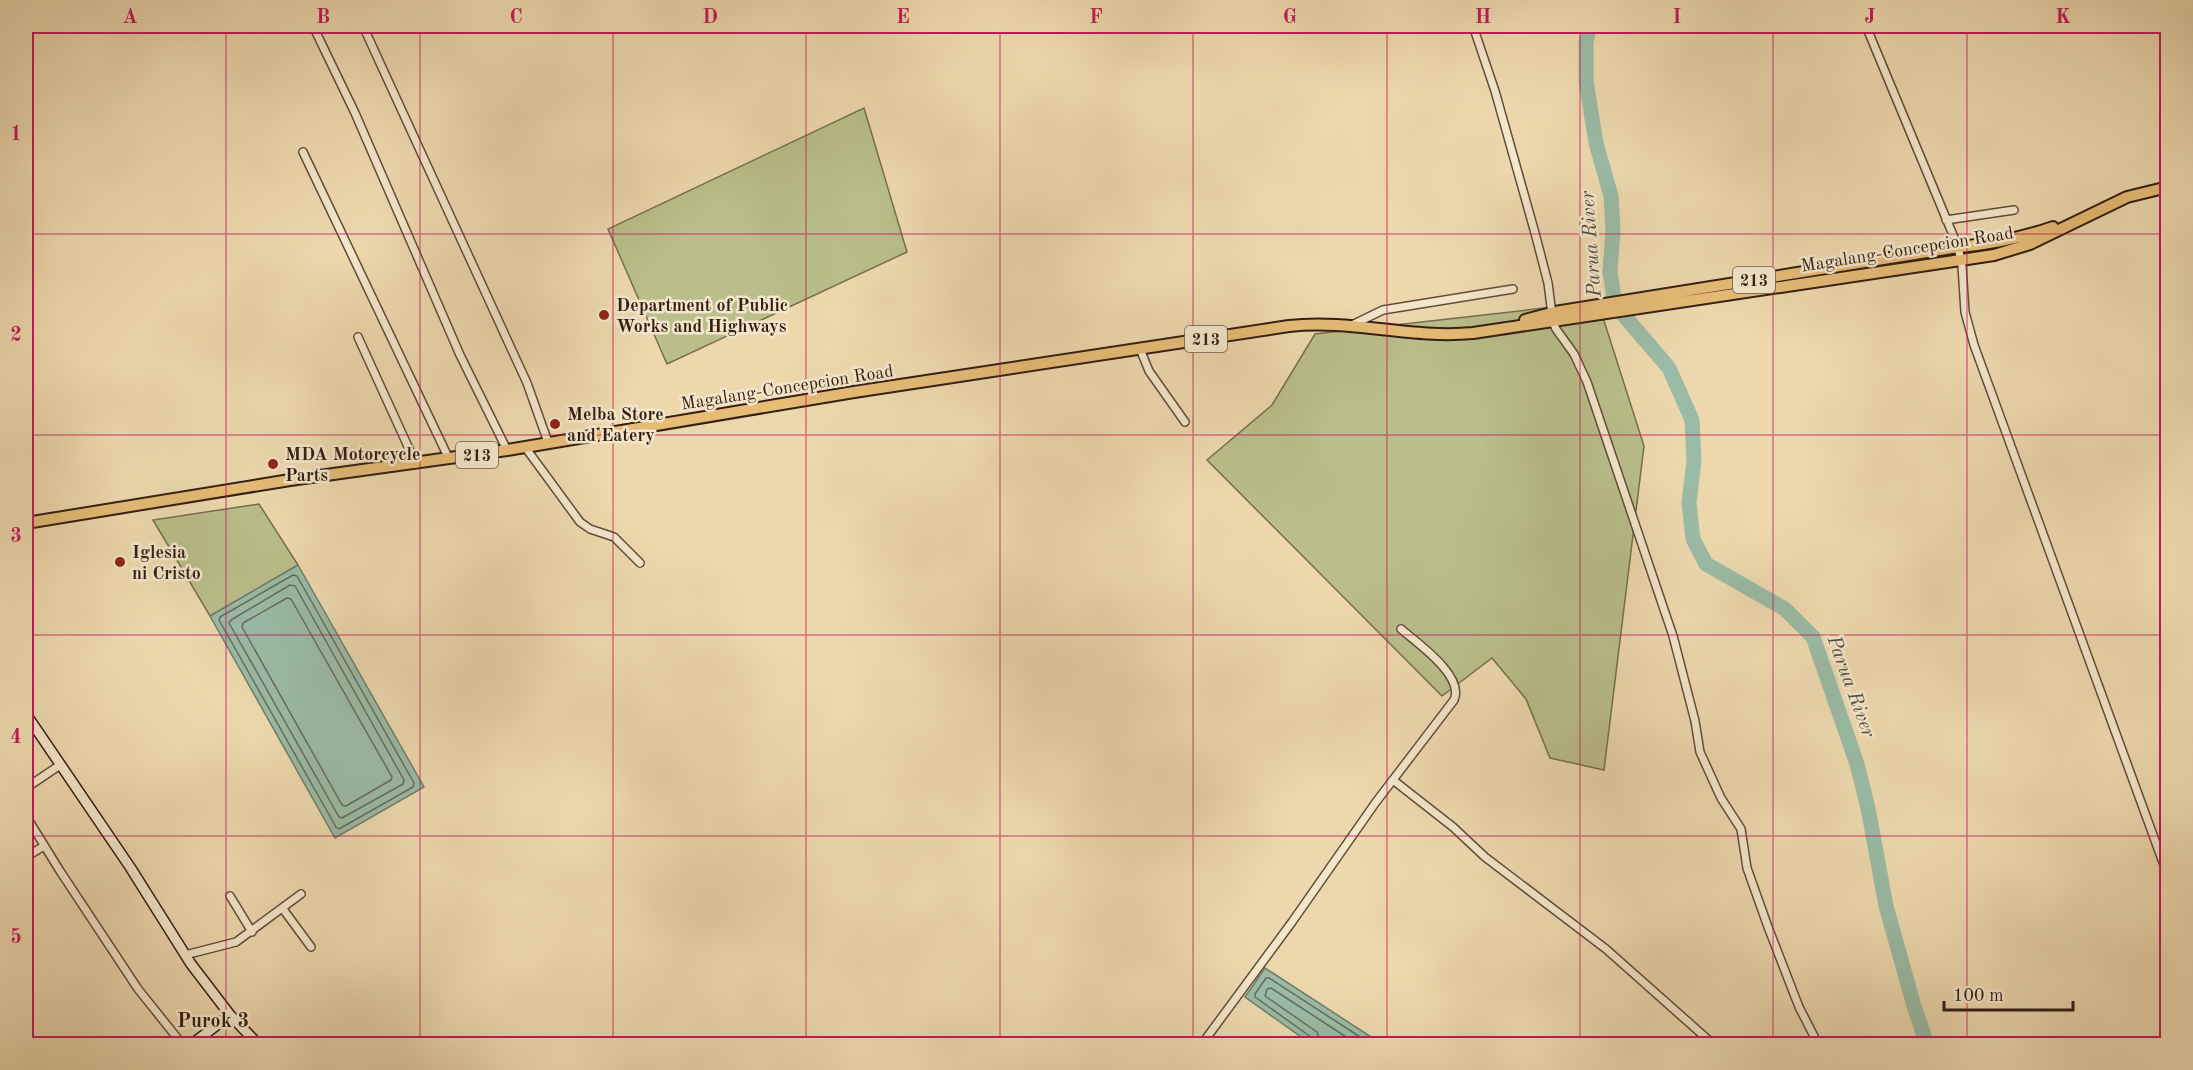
<svg xmlns="http://www.w3.org/2000/svg" width="2193" height="1070" viewBox="0 0 2193 1070" font-family="'Old Standard TT',serif">
  <style>
    .green { fill: #b9be8a; stroke: #766e4e; stroke-width: 1.5 }
    .water { fill: #9abba5; stroke: #707c6b; stroke-width: 1.5 }
    .lines { fill: none; stroke-linecap: round; stroke-linejoin: round }
    .shore { stroke: #666c5c; stroke-width: 1.5 }
    .river { stroke: #9abba5; stroke-width: 15 }
    .street-casing { stroke: #614c3a; stroke-width: 10 }
    .secondary-casing { stroke: #321e13; stroke-width: 12 }
    .primary-casing { stroke: #321e13; stroke-width: 14 }
    .street { stroke: #f3e6ca; stroke-width: 7 }
    .secondary { stroke: #f3e6ca; stroke-width: 9 }
    .primary { stroke: #e6bc77; stroke-width: 10 }
    .grid { fill: none; stroke: #c2185b; stroke-width: 1.5; stroke-opacity: 0.55 }
    .poi-dot { fill: #8f2418; stroke: #f3e6ca; stroke-width: 2 }
    .labels { text-anchor: middle; stroke-width: 5; stroke-linejoin: round; paint-order: stroke }
    .shield { fill: #f3e6ca; stroke: #6c5a4a; stroke-width: 1.5 }
    .shield-label { font-size: 16px; font-weight: bold; fill: #321e13 }
    .street-label { font-size: 18px; fill: #321e13; stroke: #f3e6ca }
    .poi-label { font-size: 18px; font-weight: bold; fill: #321e13; stroke: #f3e6ca; text-anchor: start }
    .water-label { font-size: 20px; font-style: italic; fill: #514d3f; stroke: #f3e6ca }
    .neighbourhood-label { font-size: 20px; font-weight: bold; fill: #321e13; stroke: #f3e6ca }
    .neatline { fill: none; stroke: #c2185b; stroke-width: 2 }
    .grid-label { font-size: 20px; text-anchor: middle; font-weight: bold; fill: #c2185b }
  </style>
  <rect width="100%" height="100%" fill="#edd8ae"/>
  <filter id="stains"><feTurbulence type="fractalNoise" baseFrequency=".00333" numOctaves="4"/><feColorMatrix values="0 0 0 0 .2 0 0 0 0 .09 0 0 0 0 .02 0 0 0 .5 -.17"/></filter>
  <radialGradient id="worn" r=".72"><stop offset=".6" stop-color="#630" stop-opacity="0"/><stop offset="1" stop-color="#630" stop-opacity=".3"/></radialGradient>
  <path class="green" d="M864,108L907,252L667,364L608,229Z
    M1598,302L1644,446L1604,770L1550,758L1526,699L1492,658L1442,696L1207,460L1272,405L1315,334Z
    M259,504L298,565L210,616L153,520Z"/>
  <path class="water" d="M298,565L424,787L335,838L210,616Z
    M1265,968L1382,1044H1311L1245,997Z"/>
  <g class="lines">
    <path class="shore" d="M293,575L297,576L414,783L413,787L339,829L336,827L219,620L220,617Z
      M290,585L295,586L404,780L403,784L342,818L339,817L229,623L231,620Z
      M287,598L291,599L392,777L391,780L346,806L342,805L242,627L243,623Z
      M1314,1044L1311,1037L1255,997V994L1266,978H1269L1371,1044
      M1321,1044L1317,1032L1265,996L1267,989L1271,988L1357,1044"/>
    <path class="river" d="M1590,26L1586,42V81L1596,143L1611,196L1613,231L1610,271L1615,305L1669,368L1692,420L1694,460L1689,503L1693,539L1706,564L1785,609L1813,637L1857,764L1868,808L1886,906L1914,1006L1927,1044"/>
    <g class="street-casing">
      <path id="street" d="M313,26L355,113L460,355L507,450
        M363,26L527,383L548,442
        M1473,26L1495,91L1535,233L1548,283L1553,322L1556,329L1574,354L1587,382L1673,636L1695,721L1700,752L1721,798L1741,829L1747,868L1768,927L1799,1007L1818,1044
        M1866,26L1958,247L1962,266L1965,312L1974,345L2168,876
        M303,152L449,459
        M1946,220L2014,210
        M1352,325L1383,310L1513,289
        M358,337L416,464
        M1140,349L1149,371L1185,422
        M525,447L580,522L590,529L614,537L640,563
        M1393,780L1453,827L1485,857L1606,949L1713,1044
        M26,788L60,765
        M26,816L60,871L138,989L182,1044
        M26,857L44,846
        M230,896L252,932
        M283,909L311,947
        M185,955L236,942L301,894
        M1146,1044L1151,1043L1161,1044
        M1202,1044L1292,922L1376,802L1454,700C1465,676 1417,643 1401,629"/>
    </g>
    <g class="secondary-casing">
      <path id="secondary" d="M26,714L130,867L191,964L230,1015L258,1044
        M192,1044L230,1015"/>
    </g>
    <g class="primary-casing">
      <path id="primary" d="M1525,320L1555,312L1952,248C1987,244 2019,239 2053,227
        M26,523L290,480L507,450L854,392L1289,326C1351,319 1411,339 1473,333L1994,255L2030,244L2127,197L2168,187"/>
    </g>
    <use href="#street" class="street"/>
    <use href="#secondary" class="secondary"/>
    <use href="#primary" class="primary"/>
  </g>
  <path class="grid" d="M226,26V1044M420,26V1044M613,26V1044M806,26V1044M1000,26V1044M1193,26V1044M1387,26V1044M1580,26V1044M1773,26V1044M1967,26V1044M26,234H2168M26,435H2168M26,635H2168M26,836H2168"/>
  <g class="poi-dot">
    <circle cx="604" cy="315" r="6"/>
    <circle cx="555" cy="424" r="6"/>
    <circle cx="273" cy="464" r="6"/>
    <circle cx="120" cy="562" r="6"/>
  </g>
  <g class="labels">
    <g class="shield">
      <rect x="1733" y="267" width="42" height="26" rx="4.5"/>
      <rect x="1185" y="326" width="42" height="26" rx="4.5"/>
      <rect x="456" y="442" width="42" height="26" rx="4.5"/>
    </g>
    <g class="shield-label">
      <text x="1754" y="286">213</text>
      <text x="1206" y="345">213</text>
      <text x="477" y="461">213</text>
    </g>
    <g class="street-label">
      <text transform="translate(1907 249) rotate(-9)" y="6">Magalang-Concepcion Road</text>
      <text transform="translate(787 387) rotate(-9)" y="6">Magalang-Concepcion Road</text>
    </g>
    <g class="poi-label">
      <text x="616" y="311">Department of Public<tspan x="616" dy="21">Works and Highways</tspan></text>
      <text x="567" y="420">Melba Store<tspan x="567" dy="21">and Eatery</tspan></text>
      <text x="285" y="460">MDA Motorcycle<tspan x="285" dy="21">Parts</tspan></text>
      <text x="132" y="558">Iglesia<tspan x="132" dy="21">ni Cristo</tspan></text>
    </g>
    <g class="water-label">
      <text transform="translate(1590 244) rotate(-94)" y="7">Parua River</text>
      <text transform="translate(1852 686) rotate(70)" y="7">Parua River</text>
    </g>
    <g class="neighbourhood-label">
      <text x="213" y="1027">Purok 3</text>
    </g>
  </g>
  <rect width="2193" height="1070" fill="none" stroke="#edd8ae" stroke-width="66"/>
  <path d="M1944 1001v9h129v-9" fill="none" stroke="#321e13" stroke-width="3"/>
  <text x="1953" y="1001" font-size="18" fill="#321e13" stroke="#f3e6ca" stroke-width="4.5" paint-order="stroke">100 m</text>
  <rect x="33" y="33" width="2127" height="1004" class="neatline"/>
  <g class="grid-label">
    <text x="130" y="23">A</text>
    <text x="323" y="23">B</text>
    <text x="516" y="23">C</text>
    <text x="710" y="23">D</text>
    <text x="903" y="23">E</text>
    <text x="1096" y="23">F</text>
    <text x="1290" y="23">G</text>
    <text x="1483" y="23">H</text>
    <text x="1677" y="23">I</text>
    <text x="1870" y="23">J</text>
    <text x="2063" y="23">K</text>
    <text x="16" y="140">1</text>
    <text x="16" y="341">2</text>
    <text x="16" y="542">3</text>
    <text x="16" y="743">4</text>
    <text x="16" y="943">5</text>
  </g>
  <rect width="100%" height="100%" filter="url(#stains)"/>
  <rect width="100%" height="100%" fill="url(#worn)"/>
</svg>
